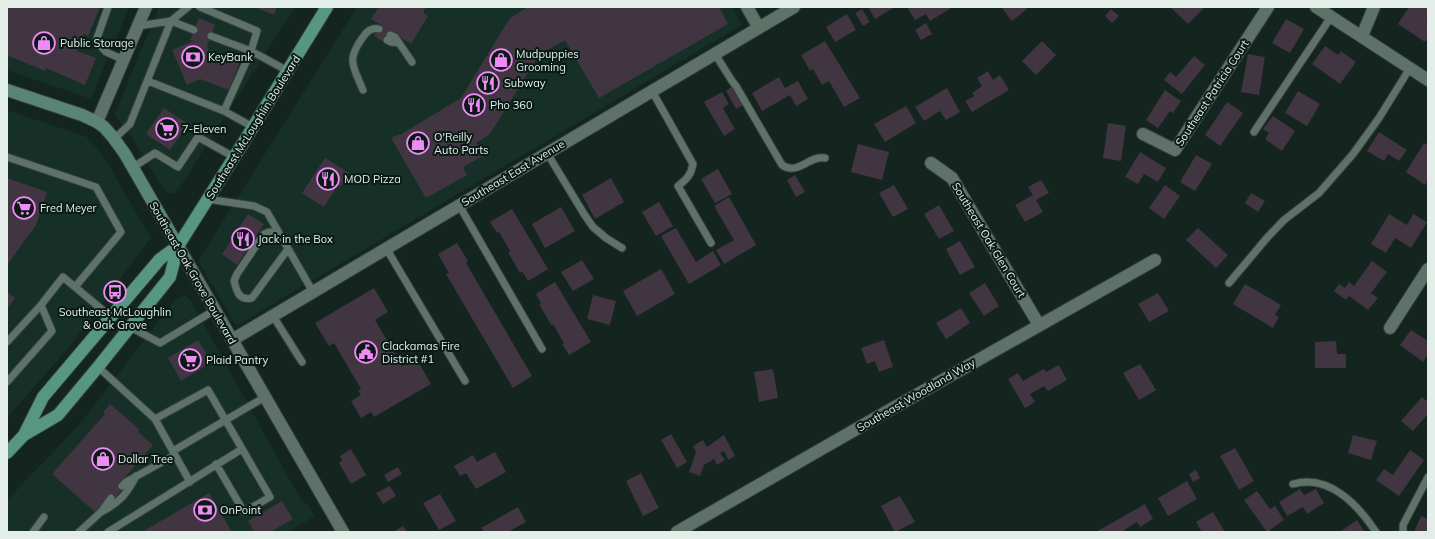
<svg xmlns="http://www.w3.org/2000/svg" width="1435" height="539" viewBox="0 0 1435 539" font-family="Mulish,sans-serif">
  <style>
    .built { fill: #163027 }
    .building { fill: #413542 }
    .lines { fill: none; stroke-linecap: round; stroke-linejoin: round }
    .service-casing { stroke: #333f3a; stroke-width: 9 }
    .minor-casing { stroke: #333f3a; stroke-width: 14 }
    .tertiary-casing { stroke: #333f3a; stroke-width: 14 }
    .secondary-casing { stroke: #333f3a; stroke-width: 14 }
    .primary-casing { stroke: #333f3a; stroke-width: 14 }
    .service { stroke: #5e726a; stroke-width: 7 }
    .minor { stroke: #5e726a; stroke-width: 12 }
    .tertiary { stroke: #5e726a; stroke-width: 12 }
    .secondary { stroke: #5a8475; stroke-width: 12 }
    .primary { stroke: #579781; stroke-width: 12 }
    .labels { text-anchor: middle; stroke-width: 4; stroke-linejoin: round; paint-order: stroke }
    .poi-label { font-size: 11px; fill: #e3eee9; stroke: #0a1b15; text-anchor: start }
    .street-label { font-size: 11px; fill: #e3eee9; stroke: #0a1b15 }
  </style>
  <rect width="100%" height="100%" fill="#13251e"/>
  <path class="built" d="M7,7H129L91,99L7,70Z
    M159,7H295L178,190L174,193L169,194L164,190L129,133L116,117L115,113Z
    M357,7H732L742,25L236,326L198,261Z
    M7,110L87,137L102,154L151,238L70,346L7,418Z
    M184,295L191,301L301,500L308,505L315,516L288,532H7V500L78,426L176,299Z"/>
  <path class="building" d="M7,7H100L88,36L84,34L77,51L96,58L85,85L46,68L45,71L9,56L7,60Z
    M254,7H277L274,15Z
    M379,7H426L423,13L428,16L411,44L392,32L385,43L374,36L381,25L371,19Z
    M528,7H719L728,24L599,98L565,40L539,55L490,134L476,143L483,156L463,167L467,175L426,198L391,138L400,134V135L461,98L510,18Z
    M868,7H895L875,19Z
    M907,7H953L930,21L926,14L915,20Z
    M1001,7H1025L1027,9L1012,21Z
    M1170,7H1205L1188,24Z
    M1409,7H1428V18L1426,21L1428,22V37L1425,42L1398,24Z
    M862,9L870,22L863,26L855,13Z
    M1111,9L1119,16L1112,23L1105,16Z
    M847,14L856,30L835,42L826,27Z
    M199,18L215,25L207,46L213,63L217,53L240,61L229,90L200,79L187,85L172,50L193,41L190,40Z
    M1286,19L1304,29L1290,53L1272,43Z
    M926,23L932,34L921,40L915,30Z
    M825,41L860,98L844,107L829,81L822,85L813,69L810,71L801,55Z
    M1042,41L1056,55L1036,75L1022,61Z
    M1325,46L1338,55L1341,51L1356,62L1340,84L1312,64Z
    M1248,54L1265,57L1259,95L1241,92Z
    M1194,56L1205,65L1182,94L1164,80L1170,72L1176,77Z
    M988,71L993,80L1000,75L1009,90L972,112L965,101L974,96L972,93L982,86L977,78Z
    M779,77L785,88L798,81L808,99L796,106L790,95L762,111L752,93Z
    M734,85L745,104L736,109L726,91Z
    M947,88L960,112L946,120L940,111L924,121L915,107Z
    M1165,90L1181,101L1173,113L1170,111L1158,128L1146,120Z
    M1298,91L1320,104L1307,126L1285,113Z
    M722,92L729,104L723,108L735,129L724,136L704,102Z
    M1227,102L1243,113L1220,146L1205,135Z
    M906,106L916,123L885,142L874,124Z
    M164,108L188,124L170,150L146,134Z
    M1273,116L1295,131L1282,151L1265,139L1269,133L1263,129Z
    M1108,123L1126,126L1121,161L1103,158Z
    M1379,132L1407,150L1399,161L1388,154L1384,161L1367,151Z
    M1424,143L1428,145V180L1425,185L1406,172Z
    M858,144L889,152L882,180L851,172Z
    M1140,152L1166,168L1158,182L1144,174L1138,184L1125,177Z
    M1196,155L1212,164L1195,191L1180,182Z
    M325,158L349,173L341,186L338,185L324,207L302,193Z
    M718,169L732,194L715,203L701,179Z
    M795,175L805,192L796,197L787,180Z
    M7,178L47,192L36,225L7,265Z
    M611,178L624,202L595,219L582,195Z
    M1041,180L1049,193L1036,200L1043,212L1025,222L1015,205L1033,195L1028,187Z
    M894,185L908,209L893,217L879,193Z
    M1165,185L1180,196L1164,219L1149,208Z
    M1251,193L1265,201L1258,212L1245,203Z
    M729,197L756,245L724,264L716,250L734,240L714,206Z
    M659,202L673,226L656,236L642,212Z
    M939,205L954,231L939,239L924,214Z
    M561,207L575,231L545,248L532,224Z
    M512,209L548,269L528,281L522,271L520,273L508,252L510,251L499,232L497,233L490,222Z
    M248,214L264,224L237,265L222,254Z
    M1389,214L1407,225L1413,214L1427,222L1411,248L1395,238L1386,253L1371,244Z
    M676,228L696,262L713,251L721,265L689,284L661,236Z
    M1198,228L1228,255L1216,268L1186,240Z
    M960,241L975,267L960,275L946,249Z
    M457,243L468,261L466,263L532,376L513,388L446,274L449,273L438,254Z
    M582,260L594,279L573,291L561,272Z
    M1372,261L1387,272L1371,293L1378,298L1368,310L1349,296L1346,300L1334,291L1339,284L1345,288L1349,282L1354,286Z
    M661,269L675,294L637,316L623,291Z
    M555,282L591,342L569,355L562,344L564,343L553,324L551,325L539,304L541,303L536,294Z
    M985,283L999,306L984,316L969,293Z
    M1245,284L1281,305L1275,315L1279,317L1273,328L1233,304Z
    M374,288L388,312L375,320L402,366L416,358L431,384L374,417L371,412L361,418L351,401L361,395L358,391L361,389L334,343L329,346L315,323Z
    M7,292L15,298L7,309Z
    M1158,293L1169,311L1149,322L1138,304Z
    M593,295L616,301L610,325L587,319Z
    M961,308L970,323L946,339L936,323Z
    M1411,330L1428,341V354L1423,362L1400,345Z
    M198,340L212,362L181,381L168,358Z
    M884,340L893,367L879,372L875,361L867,364L861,348Z
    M1336,341L1337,354H1346V368H1315V342Z
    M1140,364L1156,390L1139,400L1123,373Z
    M1059,365L1067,380L1048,391L1044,386L1030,394L1035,402L1025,408L1008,379L1018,373L1023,381L1044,369L1046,372Z
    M773,369L778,398L759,402L754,372Z
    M1422,397L1428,402V414L1413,431L1401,421Z
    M110,404L140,430L138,432L153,445L120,483L124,487L113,500L109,496L95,512L52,474L105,414L103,412Z
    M671,434L687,462L677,468L661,440Z
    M724,435L735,456L728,460L724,451L720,453L725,460L717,465L714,459L704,465L700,476L689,472L696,452L693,446L703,440L707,447Z
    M1353,435L1377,441L1371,460L1348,453Z
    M1235,448L1254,481L1239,490L1220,456Z
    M351,449L366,475L351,484L339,463L342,461L340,456Z
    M1410,450L1424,460L1399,496L1376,480L1384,469L1393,475Z
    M495,452L506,472L476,489L466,473L460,476L454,466L473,455L477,462Z
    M398,467L402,474L388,482L384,475Z
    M1196,470L1200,478L1193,482L1189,474Z
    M641,473L659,508L643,516L626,481Z
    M1187,481L1197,499L1168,516L1158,498Z
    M390,486L396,496L383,504L376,493Z
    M1300,489L1304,495L1316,489L1324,503L1307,514L1303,507L1287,516L1279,502Z
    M1257,491L1270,509L1275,506L1284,520L1267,532L1244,500Z
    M209,493L232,532H142Z
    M440,494L456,521L439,530L423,503Z
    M900,496L915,522L895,532L881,506Z
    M282,501L293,519L270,532H254L248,521Z
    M1145,504L1153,519L1140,527L1137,522L1121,532H1096Z
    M518,507L526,522L508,532H484L481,528Z
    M1213,512L1225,532H1202L1196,522Z
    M1421,516L1428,519V532H1414Z
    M1357,520L1365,532H1340Z
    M403,526L407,532H393Z"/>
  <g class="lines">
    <g class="service-casing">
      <path id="service" d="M108,7L96,41L106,52L124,60
        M200,7L257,31L251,51L224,111
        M138,26L171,21L194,30
        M390,35L395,37L412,62
        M211,36L251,51L288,71
        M387,40L391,42L399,43
        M715,54L732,81L736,86L782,165C798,176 809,155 825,158
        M148,81L224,111L253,127
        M363,90C353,66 346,60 363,37C367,31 372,27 379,29
        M652,91L693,164C691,175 687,179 678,186L711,243
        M1254,132L1331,17
        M114,139L130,124L171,21L188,7
        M547,153L584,214L593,227L606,238L622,248
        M7,157L96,187L121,232L75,287L111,317
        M132,168L155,153L178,167L198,137L234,157
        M207,199L254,206L267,212L313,292
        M459,205L542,349
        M278,232H269L264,234L237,274L234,281C237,292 239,301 252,298L288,249
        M386,248L465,381
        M1229,283L1266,239L1284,220L1319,193L1353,154L1379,118L1410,68
        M273,316L302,362
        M130,327L160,343L215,310
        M7,342L41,305L63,277L75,287
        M98,367L155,419L190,482
        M7,382L52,331L41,305
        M155,419L208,390L270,497L244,512L216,464
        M173,451L265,397
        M1293,484C1329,474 1358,505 1376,532
        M122,486L126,482L175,455
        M101,512C119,503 127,494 136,476
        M33,532L44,517
        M79,532L101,512L111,498
        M108,532L242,449
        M1403,532V525L1428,477"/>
    </g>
    <g class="minor-casing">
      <path id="minor" d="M747,7L759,28
        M1316,7L1428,80
        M1362,36L1374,7
        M97,122L146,7
        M1143,134L1175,150L1268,7
        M931,163L952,178L1039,325
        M1390,328L1428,269
        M232,340L794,7
        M677,532L872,420L1155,260"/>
    </g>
    <g class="tertiary-casing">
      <path id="tertiary" d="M178,246L343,532"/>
    </g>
    <g class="secondary-casing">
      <path id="secondary" d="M7,90L82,115L97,122L104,127L112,136L125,154L178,246"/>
    </g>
    <g class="primary-casing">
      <path id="primary" d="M24,435L43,397L160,259L178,246
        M7,453L24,435L58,415L98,367L170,277L178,246L245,140L327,7"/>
    </g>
    <use href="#service" class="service"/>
    <use href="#minor" class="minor"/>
    <use href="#tertiary" class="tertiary"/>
    <use href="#secondary" class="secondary"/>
    <use href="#primary" class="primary"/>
  </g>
  <defs>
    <g id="shop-ring" transform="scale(1.15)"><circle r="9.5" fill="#0a1b15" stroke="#f08bf5" stroke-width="1.5"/><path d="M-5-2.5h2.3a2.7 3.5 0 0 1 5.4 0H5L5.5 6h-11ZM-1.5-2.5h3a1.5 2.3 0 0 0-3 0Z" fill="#f08bf5"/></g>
    <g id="bank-ring" transform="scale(1.15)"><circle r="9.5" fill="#0a1b15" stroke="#f08bf5" stroke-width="1.5"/><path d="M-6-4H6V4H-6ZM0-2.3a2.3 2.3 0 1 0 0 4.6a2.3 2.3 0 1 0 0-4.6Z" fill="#f08bf5"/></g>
    <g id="restaurant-ring" transform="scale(1.15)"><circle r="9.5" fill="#0a1b15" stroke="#f08bf5" stroke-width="1.5"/><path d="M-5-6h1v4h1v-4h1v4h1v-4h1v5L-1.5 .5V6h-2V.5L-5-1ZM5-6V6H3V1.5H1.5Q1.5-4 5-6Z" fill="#f08bf5"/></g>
    <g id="supermarket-ring" transform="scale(1.15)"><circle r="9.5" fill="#0a1b15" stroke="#f08bf5" stroke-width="1.5"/><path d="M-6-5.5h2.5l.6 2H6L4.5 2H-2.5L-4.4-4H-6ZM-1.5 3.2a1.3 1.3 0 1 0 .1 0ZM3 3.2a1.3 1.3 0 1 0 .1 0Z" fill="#f08bf5"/></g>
    <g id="bus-ring" transform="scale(1.15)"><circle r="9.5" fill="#0a1b15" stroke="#f08bf5" stroke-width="1.5"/><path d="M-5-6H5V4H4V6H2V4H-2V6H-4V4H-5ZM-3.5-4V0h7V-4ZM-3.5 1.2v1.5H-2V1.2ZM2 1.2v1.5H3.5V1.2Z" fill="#f08bf5"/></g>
    <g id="civic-ring" transform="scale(1.15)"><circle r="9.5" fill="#0a1b15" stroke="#f08bf5" stroke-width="1.5"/><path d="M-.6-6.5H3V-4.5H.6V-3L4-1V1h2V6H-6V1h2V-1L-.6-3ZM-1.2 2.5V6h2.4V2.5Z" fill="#f08bf5"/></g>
  </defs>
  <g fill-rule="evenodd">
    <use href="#shop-ring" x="44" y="43"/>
    <use href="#bank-ring" x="193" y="57"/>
    <use href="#shop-ring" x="501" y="60"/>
    <use href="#restaurant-ring" x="488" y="83"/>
    <use href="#restaurant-ring" x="474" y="105"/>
    <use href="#supermarket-ring" x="167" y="129"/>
    <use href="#shop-ring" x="418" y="143"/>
    <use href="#restaurant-ring" x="328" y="179"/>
    <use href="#supermarket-ring" x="24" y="208"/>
    <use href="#restaurant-ring" x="243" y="239"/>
    <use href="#bus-ring" x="115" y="292"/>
    <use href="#civic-ring" x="366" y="352"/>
    <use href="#supermarket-ring" x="190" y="360"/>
    <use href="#shop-ring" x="103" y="459"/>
    <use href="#bank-ring" x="205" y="510"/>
  </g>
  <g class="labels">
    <g class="poi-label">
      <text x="60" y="47">Public Storage</text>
      <text x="516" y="58">Mudpuppies<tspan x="516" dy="13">Grooming</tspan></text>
      <text x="208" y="61">KeyBank</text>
      <text x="504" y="87">Subway</text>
      <text x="490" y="109">Pho 360</text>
      <text x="182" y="133">7-Eleven</text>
      <text x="434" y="141">O'Reilly<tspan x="434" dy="13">Auto Parts</tspan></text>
      <text x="344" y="183">MOD Pizza</text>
      <text x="40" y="212">Fred Meyer</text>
      <text x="258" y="243">Jack in the Box</text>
      <text x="115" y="316" text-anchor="middle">Southeast McLoughlin<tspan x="115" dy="13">&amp; Oak Grove</tspan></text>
      <text x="382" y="350">Clackamas Fire<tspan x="382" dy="13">District #1</tspan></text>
      <text x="206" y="364">Plaid Pantry</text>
      <text x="118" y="463">Dollar Tree</text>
      <text x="220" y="514">OnPoint</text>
    </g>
    <g class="street-label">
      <text transform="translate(1212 93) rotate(-57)" y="4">Southeast Patricia Court</text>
      <text transform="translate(253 127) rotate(-58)" y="4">Southeast McLoughlin Boulevard</text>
      <text transform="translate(513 173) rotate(-31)" y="4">Southeast East Avenue</text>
      <text transform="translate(989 240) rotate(59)" y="4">Southeast Oak Glen Court</text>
      <text transform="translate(193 273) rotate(60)" y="4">Southeast Oak Grove Boulevard</text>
      <text transform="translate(916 395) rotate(-30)" y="4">Southeast Woodland Way</text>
    </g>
  </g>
  <rect width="1435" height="539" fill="none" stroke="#e3eee9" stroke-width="16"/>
</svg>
